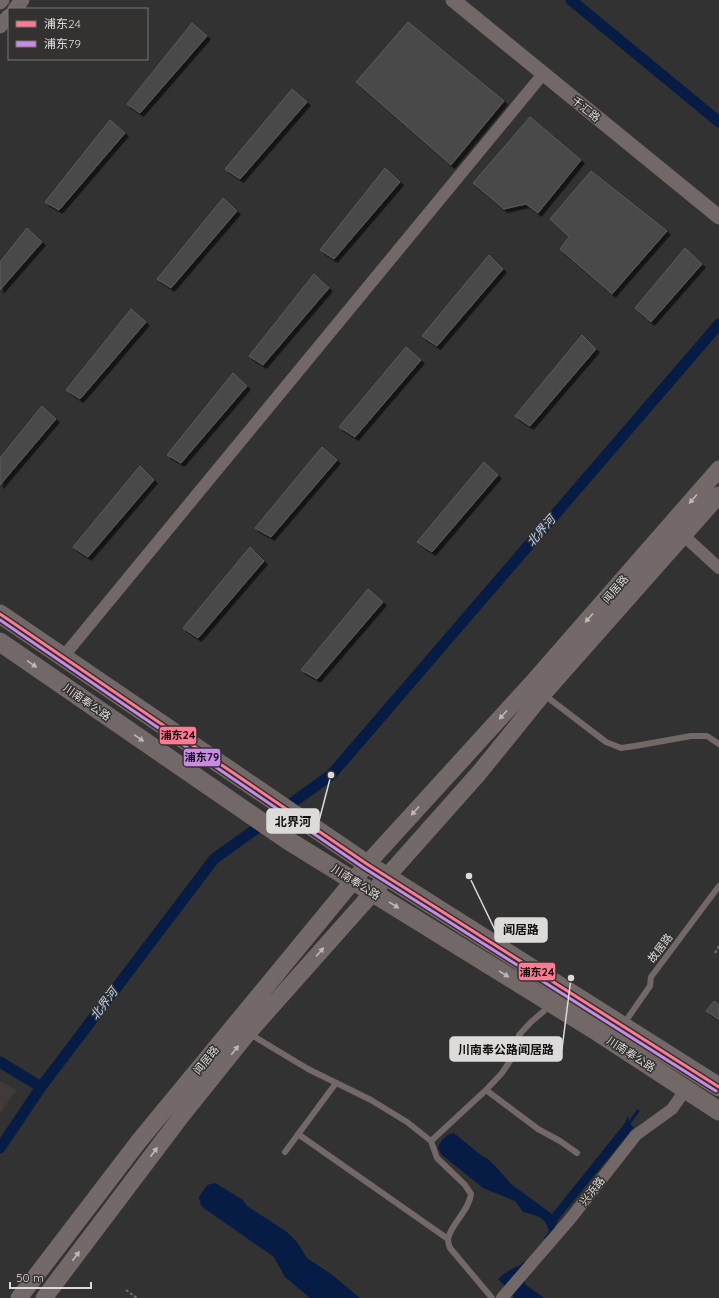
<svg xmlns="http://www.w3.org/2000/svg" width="719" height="1298" viewBox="0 0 719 1298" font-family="Quicksand,'Noto Sans SC',sans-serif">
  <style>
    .built { fill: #423a38 }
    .water { fill: #061c44 }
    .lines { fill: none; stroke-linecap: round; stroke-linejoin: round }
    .stream { stroke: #061c44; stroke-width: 3 }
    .canal { stroke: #061c44; stroke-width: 11 }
    .building { fill: #4a4949; stroke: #5c5b5b; filter: url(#shadow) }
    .path { stroke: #736d6c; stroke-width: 2; stroke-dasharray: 3 2; stroke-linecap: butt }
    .service { stroke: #726867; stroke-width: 6 }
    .minor { stroke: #726867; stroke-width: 12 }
    .tertiary { stroke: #726867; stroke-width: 15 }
    .secondary { stroke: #746969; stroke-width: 17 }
    .primary { stroke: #736868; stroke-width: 19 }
    .bus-1-casing { stroke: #343231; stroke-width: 6 }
    .bus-2-casing { stroke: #343231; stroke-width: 6 }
    .bus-1 { stroke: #fe7a93; stroke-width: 3 }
    .bus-2 { stroke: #ca8be6; stroke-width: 3 }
    .oneway { fill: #bdb9b8 }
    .oneway2 { fill: #bcb8b8 }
    .labels { text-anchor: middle; stroke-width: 3; stroke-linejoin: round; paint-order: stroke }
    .street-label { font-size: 11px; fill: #dcdbda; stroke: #343231 }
    .water-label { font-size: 12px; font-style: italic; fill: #b8cff3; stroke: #343231 }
    .leader { fill: none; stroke: #dcdbda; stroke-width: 1.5 }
    .callout-dot { fill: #dcdbda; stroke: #343231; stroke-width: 1.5 }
    .callout { fill: #dcdbda; stroke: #dcdbda; stroke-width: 1.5 }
    .callout-label { font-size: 12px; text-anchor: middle; font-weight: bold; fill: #111 }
    .line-badge { stroke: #343231; stroke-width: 1.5 }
    .pale-badge-label { font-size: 11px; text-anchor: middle; font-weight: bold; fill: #111 }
  </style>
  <defs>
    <filter id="shadow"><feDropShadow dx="3.5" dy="3.5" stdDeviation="0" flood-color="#0009"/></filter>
  </defs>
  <rect width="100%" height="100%" fill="#333232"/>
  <path class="built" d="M0,1081L16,1090L0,1113Z"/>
  <path class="water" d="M628,1115L629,1123L634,1127L558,1220L553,1231H549C545,1216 537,1216 523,1212L515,1201L483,1188L478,1184L442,1155L438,1148C441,1140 446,1134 454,1133L482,1156L488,1159L498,1169L511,1184L552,1214L625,1123Z
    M215,1183L243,1200L247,1206L287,1232L297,1242L307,1258L331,1274L360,1298H310L285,1277L274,1257L201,1206L199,1197L207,1185Z
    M517,1266L526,1285L544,1298H514L509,1290L498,1279L505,1273Z"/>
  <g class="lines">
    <path class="stream" d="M627,1126L638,1111
      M546,1238L550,1233L551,1227
      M515,1271L525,1263"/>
    <path class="canal" d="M571,0L719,122
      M0,1062L41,1087
      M0,1148L41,1087L214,859L331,775L719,324"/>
  </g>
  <path class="building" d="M408,22L504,101L451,165L356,82Z
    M192,23L207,36L140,113L127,104Z
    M292,89L307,102L240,179L225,169Z
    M530,117L581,160L538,213L526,204L504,209L473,183Z
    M110,120L125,133L59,210L45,202Z
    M385,168L400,182L334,259L320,250Z
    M591,171L667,231L612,294L560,249L569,237L550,219Z
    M223,198L237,211L171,288L157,279Z
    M27,228L42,242L0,290V262Z
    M685,248L702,264L651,322L635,308Z
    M489,255L503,269L437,346L422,336Z
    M314,274L329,288L263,365L249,356Z
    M131,309L146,322L80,399L66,390Z
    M582,335L596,349L530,426L515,416Z
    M406,347L421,360L355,437L339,427Z
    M233,373L247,386L181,463L167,455Z
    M42,406L56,419L0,485V458Z
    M322,447L337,460L271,537L255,528Z
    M484,462L498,475L432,552L417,542Z
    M140,466L154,480L88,557L73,547Z
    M250,547L264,561L198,638L183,628Z
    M368,589L383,602L317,679L301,670Z
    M714,1001L719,1005V1020L706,1011Z"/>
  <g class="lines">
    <path class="path" d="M715,953L719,946
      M126,1290L137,1298"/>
    <path class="service" d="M543,694L606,742L621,748L635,746L691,736H707L719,744
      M623,1025L650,986L651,977L719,886
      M250,1034L308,1069L371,1100L407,1122L431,1141
      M486,1090L538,1129L560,1141L577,1153
      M298,1134L448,1239
      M285,1152L336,1083
      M492,1298L450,1248C449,1245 448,1241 448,1239C450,1225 469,1211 471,1194L465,1185L437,1158L431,1141L486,1090L502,1073L514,1055L519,1035L531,1022L551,1005"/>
    <path class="minor" d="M683,535L719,568
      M63,657L543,74
      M502,1298L571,1218L636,1135L672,1109L686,1089"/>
    <path class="tertiary" d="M453,0L719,217
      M0,2L2,0
      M15,9L22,0
      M0,26L9,16"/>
    <path class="secondary" d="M19,1298L139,1141L367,864L533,682L719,469
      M44,1298L183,1114L248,1033L479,773L543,694L719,495"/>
    <path class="primary" d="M0,614L367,864L719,1087
      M0,642L289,841L598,1032L719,1111"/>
    <g class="bus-1-casing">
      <path id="bus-1" d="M0,614L367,864L719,1087"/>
    </g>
    <g class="bus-2-casing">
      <path id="bus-2" d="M0,620L364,868L716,1091"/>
    </g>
    <use href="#bus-1" class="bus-1"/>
    <use href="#bus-2" class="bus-2"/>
  </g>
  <defs><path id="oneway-solid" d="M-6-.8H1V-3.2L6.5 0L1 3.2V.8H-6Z"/></defs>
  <g class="oneway">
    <use href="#oneway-solid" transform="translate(693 499) rotate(131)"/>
    <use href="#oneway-solid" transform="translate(589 618) rotate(131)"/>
    <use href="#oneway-solid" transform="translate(503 715) rotate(132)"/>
    <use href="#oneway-solid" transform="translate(415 811) rotate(132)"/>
    <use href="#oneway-solid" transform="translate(320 952) rotate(-49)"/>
    <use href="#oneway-solid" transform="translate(235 1050) rotate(-51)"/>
    <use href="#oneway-solid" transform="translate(154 1152) rotate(-53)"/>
    <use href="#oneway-solid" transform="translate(76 1256) rotate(-53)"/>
  </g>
  <g class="oneway2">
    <use href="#oneway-solid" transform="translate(32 664) rotate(35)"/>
    <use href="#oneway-solid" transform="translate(139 738) rotate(35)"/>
    <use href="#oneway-solid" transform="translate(394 905) rotate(32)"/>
    <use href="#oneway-solid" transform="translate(504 974) rotate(32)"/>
  </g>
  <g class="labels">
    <g class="street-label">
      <text transform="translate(586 109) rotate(39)" y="4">千汇路</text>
      <text transform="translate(615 589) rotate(-49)" y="4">闻居路</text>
      <text transform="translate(87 702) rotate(35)" y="4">川南奉公路</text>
      <text transform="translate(356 882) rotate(32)" y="4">川南奉公路</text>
      <text transform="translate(660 948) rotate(-53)" y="4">故居路</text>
      <text transform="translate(631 1054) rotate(33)" y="4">川南奉公路</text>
      <text transform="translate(206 1060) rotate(-51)" y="4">闻居路</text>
      <text transform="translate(592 1191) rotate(-52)" y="4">兴浜路</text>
    </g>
    <g class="water-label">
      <text transform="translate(541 531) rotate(-49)" y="4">北界河</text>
      <text transform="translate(104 1004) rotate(-53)" y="4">北界河</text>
    </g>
  </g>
  <path class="leader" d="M331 775L319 821M469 876L495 930M571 978L562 1049"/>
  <g class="callout-dot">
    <circle cx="331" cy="775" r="4"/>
    <circle cx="469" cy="876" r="4"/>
    <circle cx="571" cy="978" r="4"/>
  </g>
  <g class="callout">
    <rect x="267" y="809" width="52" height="24" rx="4"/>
    <rect x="495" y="918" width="52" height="24" rx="4"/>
    <rect x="450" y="1037" width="112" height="24" rx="4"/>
  </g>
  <g class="callout-label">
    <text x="293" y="826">北界河</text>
    <text x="521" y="934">闻居路</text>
    <text x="506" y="1054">川南奉公路闻居路</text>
  </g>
  <g class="line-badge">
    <rect x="159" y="726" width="38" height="19" rx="4" fill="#fe7a93"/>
    <rect x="183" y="748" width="38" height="19" rx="4" fill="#ca8be6"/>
    <rect x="518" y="962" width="38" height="19" rx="4" fill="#fe7a93"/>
  </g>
  <g class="pale-badge-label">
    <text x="178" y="739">浦东24</text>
    <text x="202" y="761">浦东79</text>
    <text x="537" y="976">浦东24</text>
  </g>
  <rect x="8" y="8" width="140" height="52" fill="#343231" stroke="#777675"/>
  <rect x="16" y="21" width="20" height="6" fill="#fe7a93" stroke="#777675"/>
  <text x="44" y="28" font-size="12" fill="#dcdbda">浦东24</text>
  <rect x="16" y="41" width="20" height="6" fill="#ca8be6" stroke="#777675"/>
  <text x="44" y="48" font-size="12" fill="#dcdbda">浦东79</text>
  <path d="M10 1282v6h81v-6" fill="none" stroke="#dcdbda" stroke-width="2"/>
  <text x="16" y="1282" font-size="12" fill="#dcdbda" stroke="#343231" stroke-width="3" paint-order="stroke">50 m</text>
</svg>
